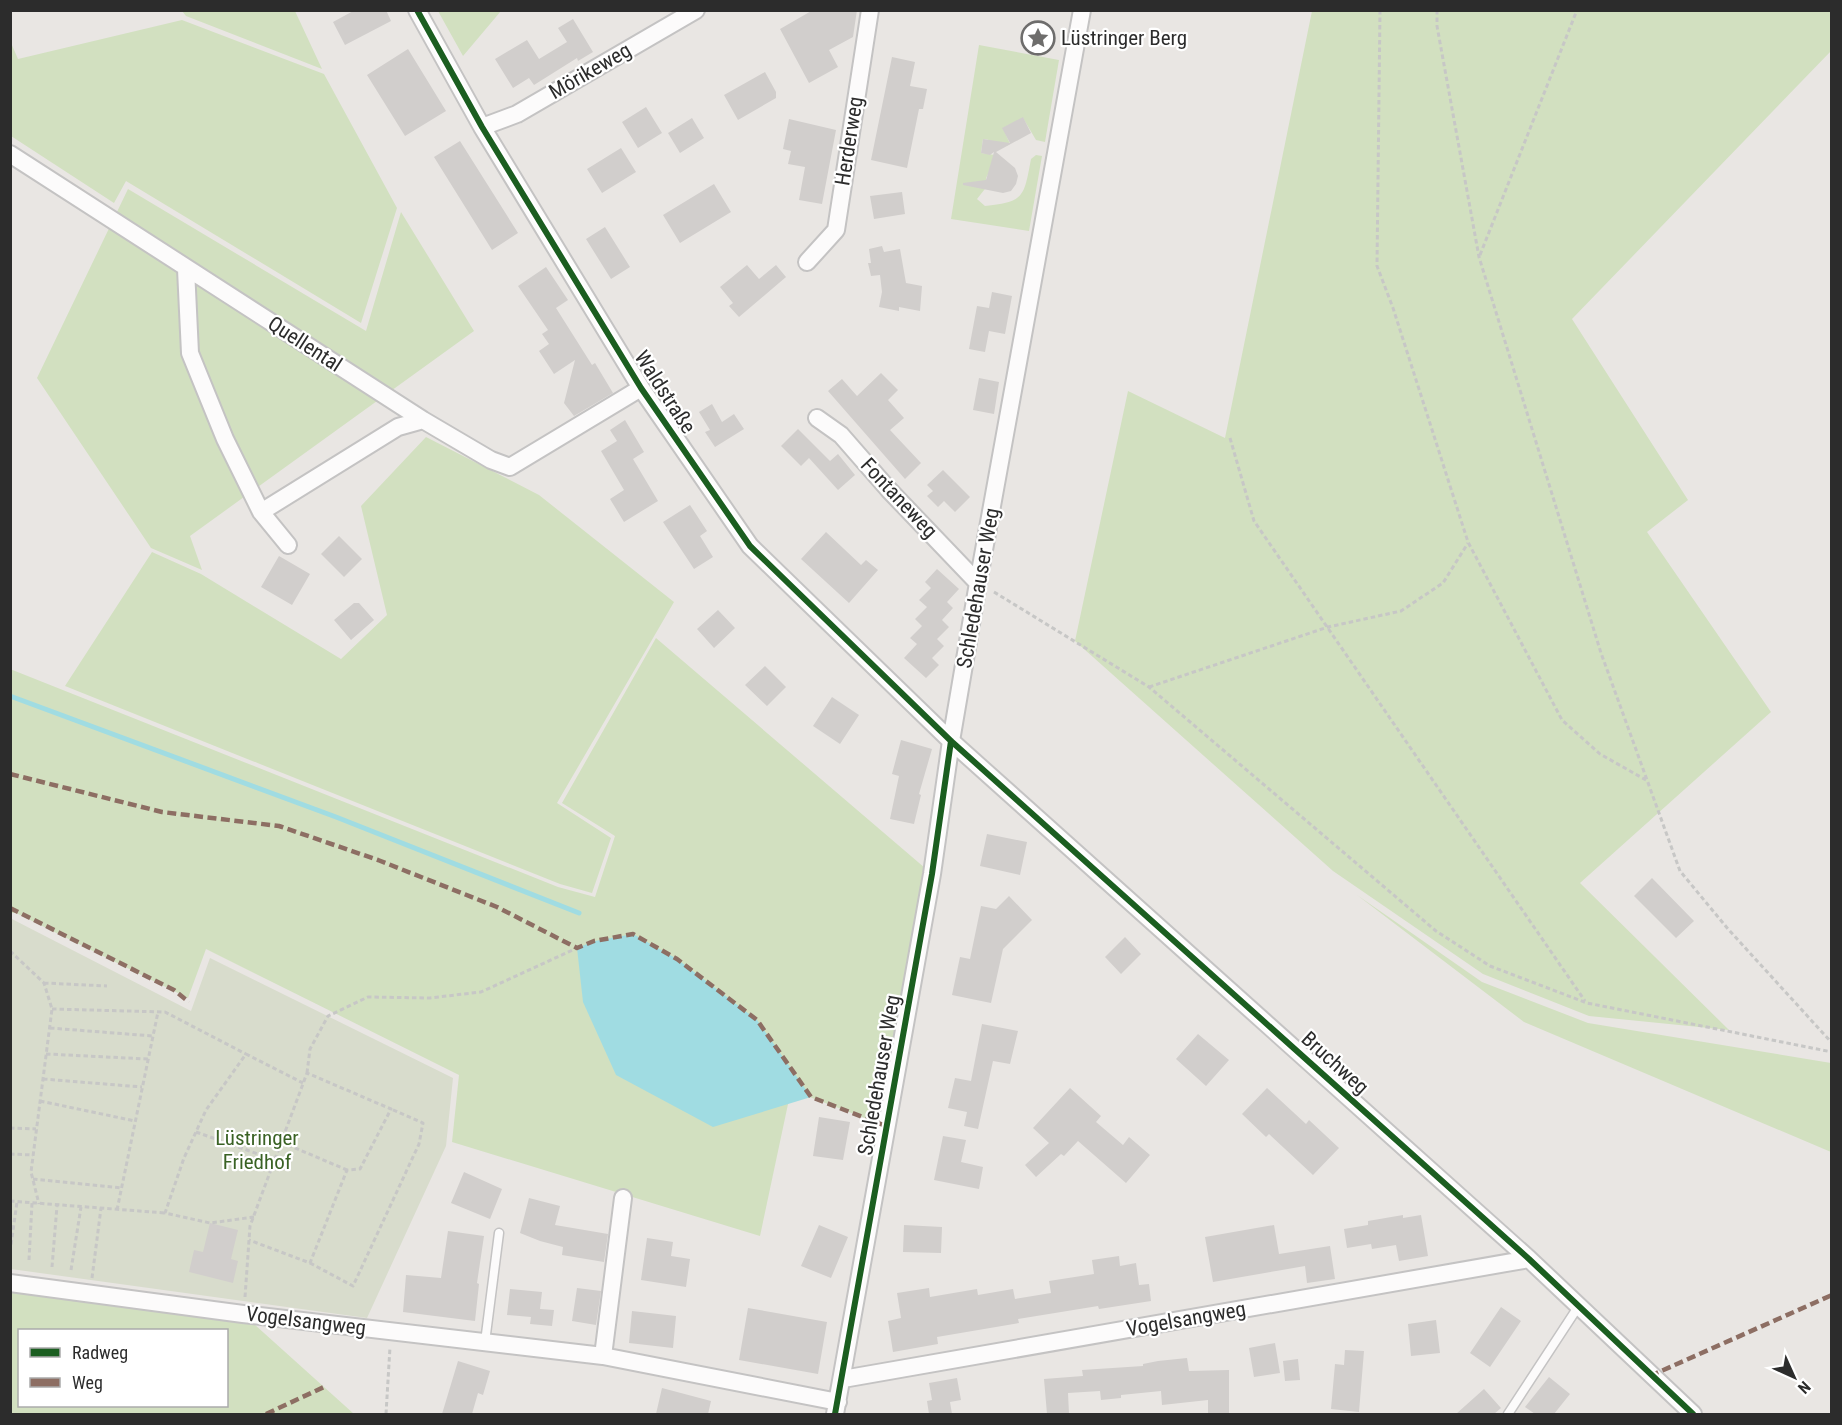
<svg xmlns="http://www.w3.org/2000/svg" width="1842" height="1425" viewBox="0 0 1842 1425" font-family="'Roboto Condensed',sans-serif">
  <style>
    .green { fill: #d2e0c0; fill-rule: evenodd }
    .cemetery { fill: #d8dccc }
    .water { fill: #a0dce2 }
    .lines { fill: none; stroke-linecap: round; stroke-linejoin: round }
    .stream { stroke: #a0dce2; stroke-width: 5 }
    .building { fill: #d1cecc }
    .service-casing { stroke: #c4c3c3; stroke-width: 11 }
    .minor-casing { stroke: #c4c3c3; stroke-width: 20 }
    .path { stroke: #c7c7c6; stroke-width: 3; stroke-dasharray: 4.5 3; stroke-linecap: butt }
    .service { stroke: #fcfbfb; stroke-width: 8 }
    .minor { stroke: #fcfbfb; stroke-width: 16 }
    .quiet { stroke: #8d6e63; stroke-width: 4.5; stroke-dasharray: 9 4.5; stroke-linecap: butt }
    .cycleway-casing { stroke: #fff; stroke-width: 10 }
    .cycleway { stroke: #1b5e20; stroke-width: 6 }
    .labels { text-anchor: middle; stroke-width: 4.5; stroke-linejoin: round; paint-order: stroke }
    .poi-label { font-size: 21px; fill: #2c2c2c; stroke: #fff; text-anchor: start }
    .street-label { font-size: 21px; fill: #2c2c2c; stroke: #fff }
    .park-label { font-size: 21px; fill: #3a6224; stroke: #fff }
  </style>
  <rect width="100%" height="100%" fill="#e9e6e3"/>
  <path class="green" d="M182,11H295L322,69L186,16Z
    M438,11H501L463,56Z
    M1312,11H1831V51L1572,319L1688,500L1647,532L1771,712L1580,883L1729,1030L1589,1016L1483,974L1333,871L1075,641L1128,391L1225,438Z
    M182,20L324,74L397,208L361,323L126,181L114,203L11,136V43L18,59Z
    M979,45L1059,60L1045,142L1036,140L1023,118L1003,128L1010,144L1006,146C997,145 995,140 983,139L981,153L995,155L993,164L986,178L988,185L977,199L985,206C1025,202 1024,196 1031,159L1036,155L1042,156L1029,231L951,219Z
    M128,189L366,331L401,212L474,331L190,536L202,570L151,548L37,378Z
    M426,437L539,495L674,602L557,803L611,838L592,893L560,884L65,686L152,552L201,574L341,659L387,615L361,506Z
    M656,638L932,874L886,1126L791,1090L760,1236L452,1142L459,1075L206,949L188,998L16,913H11L10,669L558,887L595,897L615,836L562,803Z
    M1357,895L1482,982L1588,1023L1831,1063V1152L1524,1022Z
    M11,1283L243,1314L354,1414H11ZM20,1330H226V1406H20Z"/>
  <path class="cemetery" d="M10,918L191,1011L210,958L453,1078L446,1146L367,1318L11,1269Z"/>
  <path class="water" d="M633,934L677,959L757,1020L811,1097L713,1127L616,1075L583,1002L577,948L595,941Z"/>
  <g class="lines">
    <path class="stream" d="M10,696L336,817L579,913"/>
  </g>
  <path class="building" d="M355,10H386L391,21L345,45L333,22Z
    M813,10H857L853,37L829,50L838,67L809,83L780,29Z
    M573,19L593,52L578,61L577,58L534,85L529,78L513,88L495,59L527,40L539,59L567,42L558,28Z
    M408,49L446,111L405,136L367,75Z
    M892,57L915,62L910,86L927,89L923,109H919L907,168L871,160Z
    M765,72L776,92V98L738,120L724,95Z
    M646,107L662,133L638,148L622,122Z
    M1023,117L1031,133L996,152L1015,168L1018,176L1016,184L1011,191L1003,193L963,185V183L986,180L994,152L990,155L981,153L983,139L1010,143L1002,128Z
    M692,118L704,138L680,153L668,133Z
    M789,119L836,130L822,204L799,200L805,167L788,164L791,151L783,149Z
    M460,141L518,233L492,250L434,157Z
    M621,148L636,172L602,193L587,169Z
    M714,184L731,212L680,243L663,215Z
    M902,192L905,214L874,219L870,196Z
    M605,227L630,267L611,279L586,239Z
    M882,246L884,252L900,249L906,283L922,286L920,311L899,307V311L879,307L882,292L880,275L871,276L868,263H871L869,249Z
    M747,265L759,279L776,265L786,277L739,317L729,306L733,303L720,287Z
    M546,267L568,300L556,308L592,365L595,363L613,393L574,416L564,403L575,360L554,374L539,351L549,344L542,334L548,330L518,286Z
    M992,292L1012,296L1005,334L989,331L985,352L969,349L977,306L989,308Z
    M881,373L898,390L888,400L904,418L890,430L921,463L905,479L828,391L842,379L857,396Z
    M979,378L999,382L994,414L973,410Z
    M712,404L722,422L734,414L744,429L715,447L705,432L710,430L699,412Z
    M625,420L644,452L633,459L658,501L624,522L610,499L624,490L601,451L617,441L610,430Z
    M798,429L830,461L838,454L855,475L838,490L809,458L801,466L781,446Z
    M943,470L970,497L955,512L944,501L938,507L927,496L933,491L927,485Z
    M690,505L707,531L700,536L713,557L694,569L663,522Z
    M826,532L861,565L866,560L878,570L849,603L801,559Z
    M339,536L362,559L344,577L321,554Z
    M279,556L310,574L292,605L261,587Z
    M937,569L959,589L947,602L953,608L942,620L949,627L937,639L944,646L932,658L939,665L926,678L904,658L917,644L910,638L922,626L915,619L927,607L919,600L931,588L925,582Z
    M354,603H359L374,620L351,640L334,620Z
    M718,610L735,628L714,648L697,629Z
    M765,666L786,687L767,706L745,685Z
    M832,697L859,715L840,744L813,726Z
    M901,740L932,749L919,794L921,795L914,824L890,819L899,776L892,774Z
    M987,834L1027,842L1020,875L980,866Z
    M1652,878L1694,921L1676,938L1634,896Z
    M1009,896L1032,920L1003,949L991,1003L952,995L960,957L970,959L981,906L996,909Z
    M1125,937L1141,954L1121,974L1105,957Z
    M982,1024L1018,1031L1010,1064L993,1061L978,1129L964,1126L967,1112L948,1108L955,1078L971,1081Z
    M1198,1034L1229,1060L1206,1086L1176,1059Z
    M1070,1088L1101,1116L1096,1122L1123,1145L1129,1137L1150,1155L1126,1183L1078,1141L1064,1156L1061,1154L1036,1177L1025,1165L1049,1143L1033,1128Z
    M1267,1088L1306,1124L1309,1120L1339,1148L1313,1175L1269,1134L1266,1137L1242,1114Z
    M819,1117L850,1122L843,1160L813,1156Z
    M943,1136L966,1140L961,1162L983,1167L979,1189L934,1180Z
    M464,1172L502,1189L490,1219L451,1203Z
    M529,1198L560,1206L555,1225L608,1234L604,1262L562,1255L563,1247L540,1241L520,1233Z
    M1403,1215V1218L1421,1215L1428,1256L1399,1261L1396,1245L1372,1249L1371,1244L1347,1248L1344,1229L1368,1225V1221Z
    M210,1223L238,1230L231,1259L238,1261L233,1283L189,1272L194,1250L203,1252Z
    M819,1225L848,1237L831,1278L801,1266Z
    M904,1225L942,1227L941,1253L903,1252Z
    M1274,1225L1279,1254L1330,1246L1335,1279L1307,1283L1305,1266L1213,1282L1205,1237Z
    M448,1231L484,1236L477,1283L479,1284L475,1321L403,1312L406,1275L441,1278Z
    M647,1238L673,1242L671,1256L690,1259L686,1287L641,1280Z
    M1119,1256L1120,1266L1136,1263L1139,1285L1149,1284L1151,1301L1099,1309L1098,1306L1018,1319L1019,1323L937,1337L938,1344L893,1352L888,1321L901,1318L897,1293L929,1288L930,1297L977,1289L978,1295L1013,1289L1015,1299L1051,1293L1049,1281L1094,1274L1092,1260Z
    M577,1288L601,1291L596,1325L572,1321Z
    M510,1289L542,1292L540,1309L554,1310L552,1326L530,1324L531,1317L507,1315Z
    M1501,1307L1521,1321L1490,1367L1470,1353Z
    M748,1308L827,1322L818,1374L739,1360Z
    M632,1311L676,1316L673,1348L629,1343Z
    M1436,1320L1440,1353L1411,1356L1408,1324Z
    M1275,1343L1280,1373L1254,1377L1249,1348Z
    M1345,1350L1364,1351L1359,1412L1331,1409L1335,1364L1344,1365Z
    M1187,1358L1189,1371L1229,1370V1414H1208V1400L1162,1405L1161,1391L1121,1395V1398L1101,1400L1100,1391L1068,1393L1069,1414H1047L1044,1379L1083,1376L1082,1370L1143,1366V1364L1158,1361Z
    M1298,1359L1300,1380L1285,1381L1283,1361Z
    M458,1361L490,1371L483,1395L478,1393L472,1414H442Z
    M1549,1377L1570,1394L1554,1414H1535L1525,1407Z
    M957,1378L961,1400L950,1402L952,1414H929L927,1401L932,1400L929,1383Z
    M662,1388L711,1401L708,1414H656Z
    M1484,1389L1501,1408L1494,1414H1456Z"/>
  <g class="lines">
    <g class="service-casing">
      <path id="service" d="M485,1342L499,1233
        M1508,1414L1578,1307"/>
    </g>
    <g class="minor-casing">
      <path id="minor" d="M417,10L482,127L641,388L750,546L951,741L1529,1259L1693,1414
        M482,127L517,114L696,10
        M10,154L423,420L491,460L510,467L641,388
        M807,262L836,230L870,10
        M186,269L190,353L225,439L261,512L288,545
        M817,418L841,435L889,490L978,583
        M261,512L398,427L423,420
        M10,1283L243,1314L603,1356L838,1402
        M603,1356L623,1198
        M843,1379L1529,1259
        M835,1414L932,874L951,741L978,583L1082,10"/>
    </g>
    <path class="path" d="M1380,10L1377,266L1393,308L1468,542L1562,720L1600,754L1646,780
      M1437,10V26L1479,257L1601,653L1680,871L1728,929L1832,1043
      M1480,255L1577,10
      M1230,438L1254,521L1585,1001
      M994,592L1149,687L1436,931L1490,966L1587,1003L1832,1052
      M1149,687L1328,627L1401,611L1443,583L1468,543
      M10,951L44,983L52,1009L31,1172L39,1204
      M44,983L107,986
      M52,1009L165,1012L246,1054
      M50,1028L153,1036
      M46,1054L148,1059
      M307,1073L310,1049L328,1016L368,997L430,998L481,992L577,948
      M43,1079L142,1087
      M40,1101L135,1121
      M10,1128L36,1129
      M196,1132L275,1160
      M281,1142L347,1170
      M10,1154L33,1155
      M33,1179L122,1188
      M10,1201L165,1213
      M117,1210L158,1012
      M254,1217L210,1223L165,1213L184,1158L206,1110L246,1054L303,1083
      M10,1252L17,1202
      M29,1260L32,1203
      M310,1263L353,1286L419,1144L423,1123L391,1109
      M52,1267L57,1206
      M71,1270L81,1207
      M92,1278L101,1208
      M245,1297L250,1226L307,1073L391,1109L360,1169L347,1170L310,1263L249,1240
      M386,1414L390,1347"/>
    <use href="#service" class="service"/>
    <use href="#minor" class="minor"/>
    <path class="quiet" d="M10,774L162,812L279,826L378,860L497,907L577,948L594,941L633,934L677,959L757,1020L811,1097L886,1126
      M10,908L174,990L189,1002
      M1650,1376L1832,1295
      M266,1414L324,1387"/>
    <g class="cycleway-casing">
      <path id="cycleway" d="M417,10L482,127L641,388L750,546L951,741L1529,1259L1693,1414
        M835,1414L932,874L951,741"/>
    </g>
    <use href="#cycleway" class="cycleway"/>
  </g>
  <defs>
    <g id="sight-ring" transform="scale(1.725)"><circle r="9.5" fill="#fff" stroke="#6e6d6c" stroke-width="1.5"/><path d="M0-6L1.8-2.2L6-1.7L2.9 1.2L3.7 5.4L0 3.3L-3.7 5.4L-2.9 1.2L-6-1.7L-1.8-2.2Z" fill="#6e6d6c"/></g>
  </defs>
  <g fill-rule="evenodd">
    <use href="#sight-ring" x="1038" y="38"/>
  </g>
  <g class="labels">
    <g class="poi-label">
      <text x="1061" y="45">Lüstringer Berg</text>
    </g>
    <g class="street-label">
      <text transform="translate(590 71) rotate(-30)" y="7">Mörikeweg</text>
      <text transform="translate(849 141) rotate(-81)" y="7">Herderweg</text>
      <text transform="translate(305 344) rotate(33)" y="7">Quellental</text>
      <text transform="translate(665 392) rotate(57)" y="7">Waldstraße</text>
      <text transform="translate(899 498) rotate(47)" y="7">Fontaneweg</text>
      <text transform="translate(978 588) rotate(-80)" y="7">Schledehauser Weg</text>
      <text transform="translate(1335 1063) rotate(42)" y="7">Bruchweg</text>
      <text transform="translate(879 1075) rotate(-80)" y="7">Schledehauser Weg</text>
      <text transform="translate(1186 1319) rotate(-10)" y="7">Vogelsangweg</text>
      <text transform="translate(306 1321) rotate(7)" y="7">Vogelsangweg</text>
    </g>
    <g class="park-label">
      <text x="257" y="1145">Lüstringer<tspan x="257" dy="24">Friedhof</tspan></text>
    </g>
  </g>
  <rect width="1842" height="1425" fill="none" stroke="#2c2c2c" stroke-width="24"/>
  <rect x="18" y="1329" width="210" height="78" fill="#ffffff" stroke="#ababab" stroke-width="1.5"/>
  <rect x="30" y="1348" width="30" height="9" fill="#1b5e20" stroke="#ababab" stroke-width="1.5"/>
  <text x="72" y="1359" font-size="18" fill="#2c2c2c">Radweg</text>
  <rect x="30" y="1378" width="30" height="9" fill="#8d6e63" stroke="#ababab" stroke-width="1.5"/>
  <text x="72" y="1389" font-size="18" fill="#2c2c2c">Weg</text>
  <g transform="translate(1794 1377) rotate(135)" stroke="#ffffff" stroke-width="4.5" paint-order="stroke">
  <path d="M0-4.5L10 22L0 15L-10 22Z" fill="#2c2c2c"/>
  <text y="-9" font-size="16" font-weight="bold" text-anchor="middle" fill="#2c2c2c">N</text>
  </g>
</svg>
